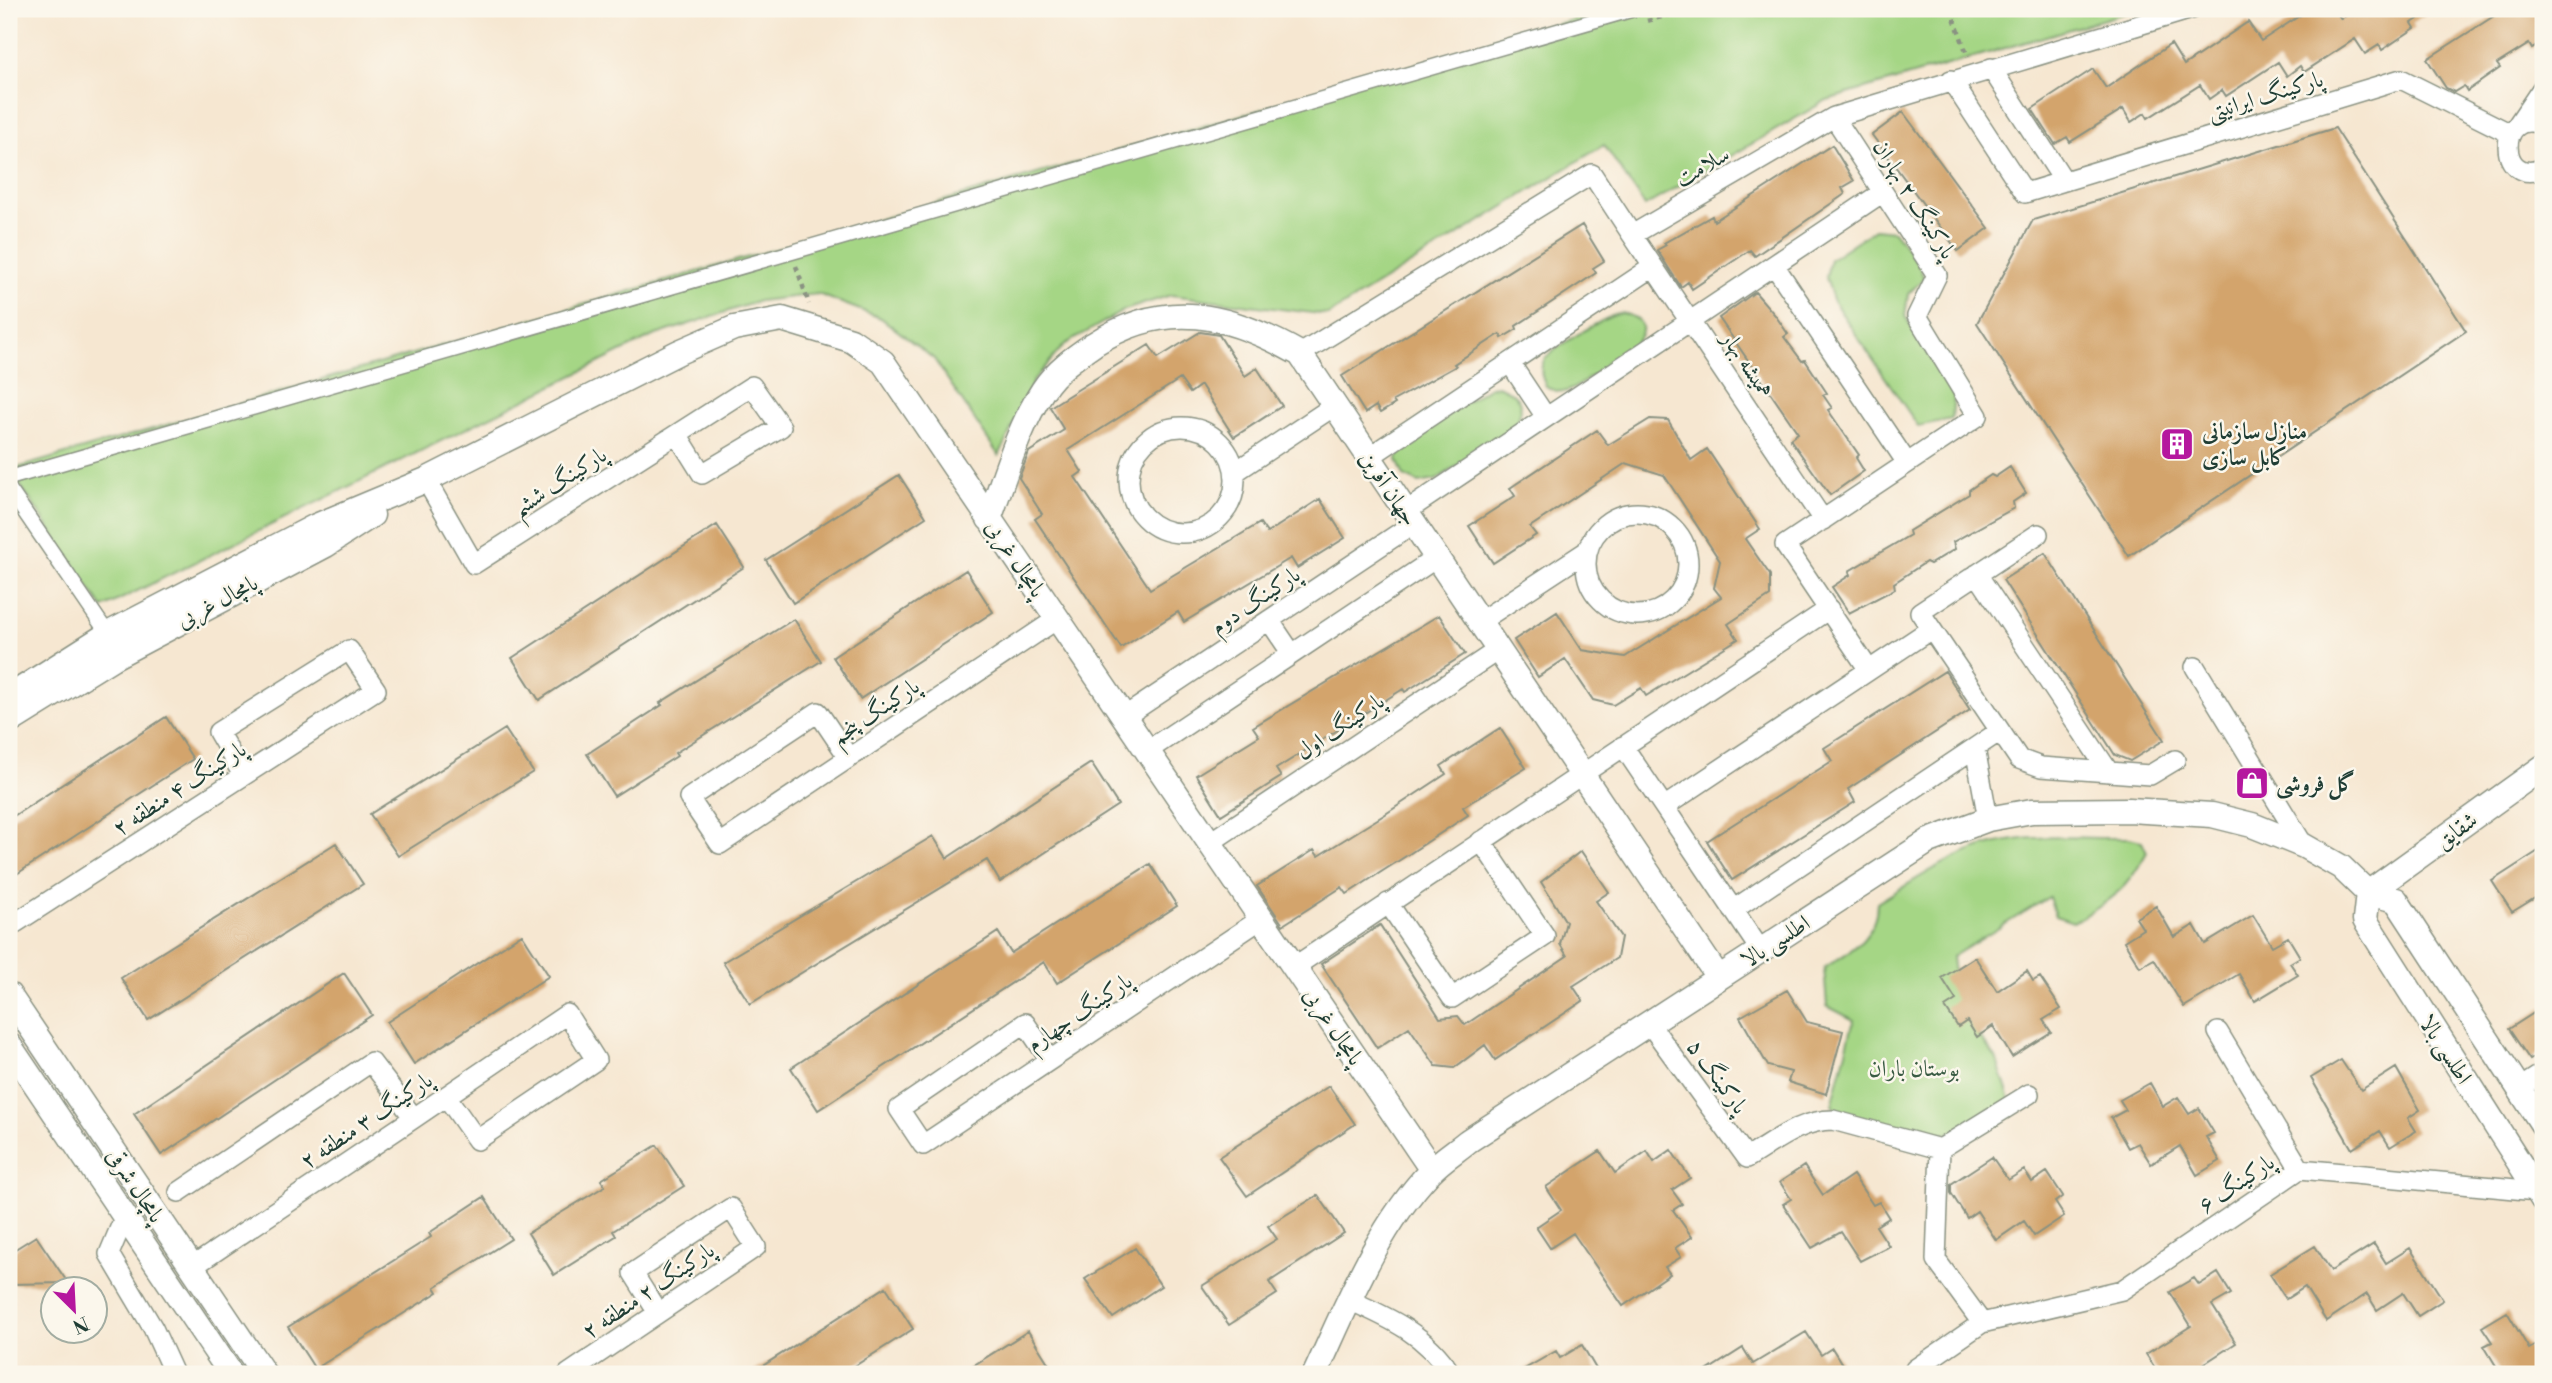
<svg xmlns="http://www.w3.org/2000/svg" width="2552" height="1383" viewBox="0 0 2552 1383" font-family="'Libre Bodoni',Amiri,serif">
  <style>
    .green { fill: #a5d685; stroke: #628a5c; stroke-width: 2 }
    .building { fill: #d3a46c }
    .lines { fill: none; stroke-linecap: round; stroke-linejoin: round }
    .pedestrian-casing { stroke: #8a9282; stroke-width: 17 }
    .minor-casing { stroke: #8a9282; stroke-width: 22 }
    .tertiary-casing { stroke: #8a9282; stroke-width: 27 }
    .path { stroke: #8a9282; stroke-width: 4.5; stroke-dasharray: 5 5; stroke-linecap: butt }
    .pedestrian { stroke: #fff; stroke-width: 14 }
    .minor { stroke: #fff; stroke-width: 19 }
    .tertiary { stroke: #fff; stroke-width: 24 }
    .labels { text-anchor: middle; stroke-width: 5; stroke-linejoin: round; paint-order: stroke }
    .street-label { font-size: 23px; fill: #1f3d34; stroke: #fbf7ec }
    .poi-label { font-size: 23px; font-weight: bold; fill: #1f3d34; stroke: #fbf7ec; text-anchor: start }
    .park-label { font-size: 23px; fill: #3a5c44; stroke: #fbf7ec }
  </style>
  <rect width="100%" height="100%" fill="#fbf7ec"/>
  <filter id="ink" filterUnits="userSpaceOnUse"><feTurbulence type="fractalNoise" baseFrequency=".0143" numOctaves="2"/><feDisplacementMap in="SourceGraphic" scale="14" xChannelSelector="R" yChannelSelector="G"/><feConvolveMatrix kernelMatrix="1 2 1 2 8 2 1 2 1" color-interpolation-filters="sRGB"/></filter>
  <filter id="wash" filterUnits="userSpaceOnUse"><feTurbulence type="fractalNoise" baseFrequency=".00686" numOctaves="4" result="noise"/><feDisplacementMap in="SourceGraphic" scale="28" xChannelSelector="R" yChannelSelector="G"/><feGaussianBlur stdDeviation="1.57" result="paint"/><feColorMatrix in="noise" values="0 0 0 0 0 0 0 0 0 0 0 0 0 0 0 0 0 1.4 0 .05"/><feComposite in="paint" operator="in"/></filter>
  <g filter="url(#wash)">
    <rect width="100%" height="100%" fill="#f6e7d1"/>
    <path class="green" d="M1609,9H2139L1827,100L1645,206L1604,145L1328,315L1171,295L1125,310L1064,345L1034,380L999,456L934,359L881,318L818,294L759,301L653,336L103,608L10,470Z
      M1875,229L1894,231L1917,262L1924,278L1908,294L1905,316L1954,396L1952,419L1918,426L1834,302L1826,278L1830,259Z
      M1623,313C1671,327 1616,361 1599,371C1590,377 1578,388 1567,391C1559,393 1552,390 1546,386C1541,377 1539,368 1545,359C1555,347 1608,314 1623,313Z
      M1498,386L1514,394L1519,401L1521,410L1516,426L1436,480L1419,483L1404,476L1397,460L1402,443L1490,387Z
      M2129,838L2142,841L2147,852C2128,889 2109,903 2073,922L2055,916L2049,897L1952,957L1958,1008L1996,1058L2012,1105L1970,1128L1921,1140L1848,1125L1832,1105L1854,1020L1827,1006L1824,968C1852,950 1876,939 1877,903C1914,881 1951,854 1993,844C2036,833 2085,839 2129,838Z"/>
    <g id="blocks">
      <path class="building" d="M2310,9H2334L2341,19L2356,9H2433L2412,23L2415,28L2382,50L2379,45L2365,54L2355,39L2304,72L2300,66L2287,76L2278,62L2226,96L2222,90L2209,99L2200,85L2148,118L2145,113L2131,122L2123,109L2070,142L2067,137L2055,144L2032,109L2093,69L2106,88L2171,44L2184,65L2248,22L2261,41Z
        M2505,9H2543V42L2532,49L2529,44L2497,64L2500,68L2467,91L2464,86L2454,92L2446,88L2427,59Z
        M1903,112L1989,228L1958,251L1872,135Z
        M2335,128L2466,331L2129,556L1977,323L2033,220Z
        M1832,145L1854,181L1842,188L1845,194L1755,256L1750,250L1692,289L1688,282L1681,287L1657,250L1666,245L1664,243L1712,216L1714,221Z
        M1582,225L1604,261L1593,268L1596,273L1516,326L1517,329L1502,338L1500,334L1454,364L1456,366L1393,401L1395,404L1380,413L1376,406L1365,413L1342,376Z
        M1755,292L1775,315L1788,334L1784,337L1802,361L1805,360L1827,393L1823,395L1832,408L1828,410L1859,455L1856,458L1864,471L1830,495L1790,439L1798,433L1719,318Z
        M1200,332L1219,335L1245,376L1257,368L1282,406L1234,437L1201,385L1190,393L1180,379L1068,450L1082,472L1075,477L1150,589L1260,523L1267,533L1320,499L1345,538L1297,568L1291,558L1184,622L1178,612L1121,648L1035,519L1042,514L1019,478L1029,452L1064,430L1050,407L1149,345L1158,358Z
        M1650,419L1668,420L1691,460L1707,449L1760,529L1745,539L1770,575V596L1728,624L1738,639L1646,696L1641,688L1613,705L1593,700L1565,659L1538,677L1514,640L1557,612L1582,650L1625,657L1721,597L1714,588L1720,561L1664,475L1626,463L1530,527L1536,535L1493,563L1469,526L1515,496L1510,488L1597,430L1608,445Z
        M2010,467L2026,493L2013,502L2014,508L1953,542L1955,549L1930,564L1926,562L1894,583L1895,589L1849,613L1832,587L1850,575L1849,571L1910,535L1909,531L1969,494V490L1991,475L1995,477Z
        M899,475L926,517L793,603L766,560Z
        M717,525L744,567L539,700L512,658Z
        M2045,553L2164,740L2130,761L2115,755L2003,580Z
        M966,570L993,612L860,699L833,657Z
        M1439,615L1465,654L1405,692L1403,689L1276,769L1281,777L1221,815L1196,775L1259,736L1253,727Z
        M794,619L821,661L675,753L677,756L614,796L587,754L662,705L660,703Z
        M1945,671L1970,710L1848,789L1855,802L1732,880L1707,841L1832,761L1824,748Z
        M166,717L193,759L9,879V819Z
        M1500,728L1526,768L1463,807L1468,815L1406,856L1347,894L1342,887L1283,925L1257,886L1314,850L1318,856L1384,815L1446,774L1441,766Z
        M505,729L533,772L398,856L370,814Z
        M1091,763L1118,805L1000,882L987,860L750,1004L723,962L933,836L947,858Z
        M336,843L363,884L148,1020L121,978Z
        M2543,848V893L2512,912L2492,881Z
        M1581,851L1609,892L1596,901L1621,937L1617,958L1573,986L1583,1001L1495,1060L1485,1045L1454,1068L1436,1066L1409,1027L1377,1048L1321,964L1380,925L1440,1018L1458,1016L1465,1025L1567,956L1560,944L1566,922L1541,882Z
        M1150,864L1177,906L1057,983L1044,962L818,1110L791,1068L998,932L1011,953Z
        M2156,906L2174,937L2194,925L2205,944L2253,915L2272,946L2288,937L2300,957L2290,963L2298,975L2255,1001L2239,974L2184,1007L2154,959L2140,967L2124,941L2143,929L2136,918Z
        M522,934L549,976L414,1064L387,1022Z
        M1975,957L1997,991L2027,971L2033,981L2040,977L2061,1009L2043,1020L2051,1032L2012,1057L1993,1026L1977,1037L1967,1021L1958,1027L1945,1007L1956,1000L1942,978Z
        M344,973L372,1015L161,1155L134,1114Z
        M1787,990L1807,1022L1843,1031L1826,1094L1788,1082L1791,1072L1768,1066L1740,1017Z
        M2543,1007V1051L2530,1060L2509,1029Z
        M2341,1060L2361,1090L2396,1068L2420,1110L2408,1118L2416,1131L2390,1147L2380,1131L2352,1149L2311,1078Z
        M2150,1083L2163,1106L2178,1097L2189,1114L2199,1108L2214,1133L2206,1137L2220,1161L2197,1175L2180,1146L2151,1164L2138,1143L2128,1148L2111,1118L2126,1110L2120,1100Z
        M1329,1086L1355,1124L1247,1196L1219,1157Z
        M657,1145L684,1186L613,1231L616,1236L554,1275L528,1233L605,1186L601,1180Z
        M1671,1150L1690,1178L1672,1190L1682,1204L1673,1210L1692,1237L1675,1248L1681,1257L1665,1267L1670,1274L1623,1306L1573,1233L1550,1248L1536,1227L1561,1210L1546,1187L1600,1151L1615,1173L1647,1151L1654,1162Z
        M1992,1157L2008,1180L2024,1170L2032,1182L2047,1172L2063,1196L2055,1202L2064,1216L2034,1236L2024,1221L1996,1240L1977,1211L1967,1218L1951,1193V1184Z
        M1804,1166L1823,1195L1853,1175L1873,1205L1879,1202L1889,1218L1876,1226L1889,1246L1860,1261L1841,1232L1812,1248L1783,1204L1791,1199L1780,1182Z
        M1318,1195L1344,1233L1269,1282L1277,1294L1229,1325L1202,1286L1277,1239L1268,1226Z
        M484,1197L511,1239L435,1287L438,1292L315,1369L288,1327L431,1237L429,1233Z
        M36,1236L68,1283L9,1284V1253Z
        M2374,1244L2386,1263L2410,1248L2443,1300L2418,1316L2403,1293L2377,1310L2367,1294L2326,1321L2305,1287L2286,1299L2270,1274L2315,1246L2331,1271Z
        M1135,1248L1161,1286L1113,1318L1085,1279Z
        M2218,1273L2231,1294L2212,1305L2236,1343L2199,1367L2204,1374H2159L2146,1354L2191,1326L2170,1292L2194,1278L2199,1285Z
        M886,1287L913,1329L842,1374H750Z
        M2507,1312L2529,1349L2543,1341V1374H2501L2484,1346L2492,1342L2482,1327Z
        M1028,1331L1055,1374H960Z
        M1806,1332L1821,1355L1832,1348L1848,1374H1702L1743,1348L1753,1364Z
        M1582,1345L1599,1374H1516L1556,1351L1560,1358Z"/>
    </g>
  </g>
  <g filter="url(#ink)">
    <use href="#blocks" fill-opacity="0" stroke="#8a9282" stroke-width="2"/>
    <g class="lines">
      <g class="pedestrian-casing">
        <path id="pedestrian" d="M9,478L1634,9
          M9,489L108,634"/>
      </g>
      <g class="minor-casing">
        <path id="minor" d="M1991,68L2064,181
          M1951,80L2025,193L2401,79L2511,134
          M1834,117L1937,275L1917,316L1978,416L1785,545L1869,670
          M2543,125C2495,106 2498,189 2543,168
          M2516,127L2543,87
          M1632,235L1823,520
          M1774,265L1907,463
          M1300,354L1592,174L1632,235L1834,117L2192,9
          M1510,363L1546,417
          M1129 480a53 53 0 1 1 106 0a53 53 0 1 1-106 0Z
          M1369,457L1653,267
          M1235,472L1334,406
          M426,480L474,564L752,386L781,427L702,474L677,434
          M1405,512L1883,192
          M1586 564a51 51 0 1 1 102 0a51 51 0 1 1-102 0Z
          M2038,534L1920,612L2019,759L2041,767L2150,775L2175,760
          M1977,574L2109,772
          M1269,620L1292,654
          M1479,622L1587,551
          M2195,667L2304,846
          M1124,717L1413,524
          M1623,746L1761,951
          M1975,748L1988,819
          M1147,751L1436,558
          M849,758L818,712L689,798L720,844L1057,619
          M1664,807L1931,629
          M1209,843L1498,650
          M1388,903L1452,998L1545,936L1481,841
          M1733,910L2000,731
          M9,927L376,690L349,650L218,732L243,775
          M1294,967L1829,609
          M1649,1023L1747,1158C1774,1142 1800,1120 1833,1120L1940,1149L2029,1094
          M2218,1032L2300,1169
          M1050,1060L1025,1023L899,1109L923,1145L1261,919
          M2520,1088L2543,1073
          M1940,1149L1936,1260L1982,1323
          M179,1192L371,1062L414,1118
          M125,1216L109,1254L153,1328L174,1374
          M192,1267L414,1118L567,1014L596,1060L477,1140L446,1096
          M1349,1300C1390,1318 1427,1335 1451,1374
          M568,1374L756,1247L731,1208L633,1273L658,1313
          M1913,1374L1915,1369L1982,1323L2122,1290L2300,1169L2537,1191"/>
      </g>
      <g class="tertiary-casing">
        <path id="tertiary" d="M989,519C1005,476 1018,428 1043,390C1056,370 1075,357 1094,344C1167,297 1229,314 1300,354L1718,977
          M9,697L108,634L316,526L426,480L679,352L734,328L782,319L851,340L883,362L1432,1170
          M9,722L112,658L326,545L372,515
          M2368,893L2365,920L2543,1200
          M2368,893L2543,767
          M9,995L264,1374
          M9,1045L231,1374
          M1315,1374C1347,1305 1377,1228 1430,1172C1441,1160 1456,1151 1468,1141L1929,841L1988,819L2032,811L2129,810L2212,815L2252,825L2304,846L2341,867L2368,893L2396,900L2543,1125"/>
      </g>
      <path class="path" d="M1951,9L1968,57
        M1647,21L1690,9
        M796,266L809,304"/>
      <use href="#pedestrian" class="pedestrian"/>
      <use href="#minor" class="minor"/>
      <use href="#tertiary" class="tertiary"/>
    </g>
  </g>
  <defs>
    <g id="building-square" transform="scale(1.75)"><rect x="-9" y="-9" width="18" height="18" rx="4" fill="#b5179e" stroke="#fbf7ec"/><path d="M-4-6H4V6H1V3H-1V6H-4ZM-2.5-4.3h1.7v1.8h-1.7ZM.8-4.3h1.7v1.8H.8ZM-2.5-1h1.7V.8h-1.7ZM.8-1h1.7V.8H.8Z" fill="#fff"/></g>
    <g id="shop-square" transform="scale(1.75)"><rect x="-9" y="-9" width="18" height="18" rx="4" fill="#b5179e" stroke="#fbf7ec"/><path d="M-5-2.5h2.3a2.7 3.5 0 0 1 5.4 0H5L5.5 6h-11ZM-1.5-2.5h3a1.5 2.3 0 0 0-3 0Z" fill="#fff"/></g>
  </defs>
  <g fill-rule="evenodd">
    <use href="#building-square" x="2177" y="444"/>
    <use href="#shop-square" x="2252" y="783"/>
  </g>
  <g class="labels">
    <g class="street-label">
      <text transform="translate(2265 95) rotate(-17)" y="8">پارکینگ ایرانیتی</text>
      <text transform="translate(1702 166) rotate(-30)" y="8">سلامت</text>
      <text transform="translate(1915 199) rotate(58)" y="8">پارکینگ ۲ بهاران</text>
      <text transform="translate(1748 364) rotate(56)" y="8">همیشه بهار</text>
      <text transform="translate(559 481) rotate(-33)" y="8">پارکینگ ششم</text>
      <text transform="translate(1389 488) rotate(56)" y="8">جهان آفرین</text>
      <text transform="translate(1016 558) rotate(56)" y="8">پامچال غربی</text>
      <text transform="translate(1255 600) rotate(-34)" y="8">پارکینگ دوم</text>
      <text transform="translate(217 601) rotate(-28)" y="8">پامچال غربی</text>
      <text transform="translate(875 711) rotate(-34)" y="8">پارکینگ پنجم</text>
      <text transform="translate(1340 726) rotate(-34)" y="8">پارکینگ اول</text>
      <text transform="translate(179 788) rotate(-33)" y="8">پارکینگ ۴ منطقه ۲</text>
      <text transform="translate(2456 830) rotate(-36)" y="8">شقایق</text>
      <text transform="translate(1775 941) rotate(-33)" y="8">اطلسی بالا</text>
      <text transform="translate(1079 1012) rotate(-34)" y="8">پارکینگ چهارم</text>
      <text transform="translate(1334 1026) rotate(56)" y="8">پامچال غربی</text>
      <text transform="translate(2446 1049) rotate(57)" y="8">اطلسی بالا</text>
      <text transform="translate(1718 1076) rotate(54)" y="8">پارکینگ ۵</text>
      <text transform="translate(366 1120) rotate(-34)" y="8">پارکینگ ۳ منطقه ۲</text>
      <text transform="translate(2236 1183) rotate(-34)" y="8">پارکینگ ۶</text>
      <text transform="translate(136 1185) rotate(56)" y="8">پامچال شرقی</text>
      <text transform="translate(648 1290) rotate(-34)" y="8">پارکینگ ۲ منطقه ۲</text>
    </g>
    <g class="poi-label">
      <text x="2202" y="439">منازل سازمانی<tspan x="2202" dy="26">کابل سازی</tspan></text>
      <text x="2276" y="791">گل فروشی</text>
    </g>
    <g class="park-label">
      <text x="1914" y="1076">بوستان باران</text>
    </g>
  </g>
  <rect width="2552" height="1383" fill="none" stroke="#fbf7ec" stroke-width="35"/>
  <g transform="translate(74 1310) rotate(156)"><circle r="33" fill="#fbf7ec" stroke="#a3ada2" stroke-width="2"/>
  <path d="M0-5L12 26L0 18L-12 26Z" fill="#b5179e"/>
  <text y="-10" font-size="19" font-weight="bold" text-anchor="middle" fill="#1f3d34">N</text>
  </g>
</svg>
